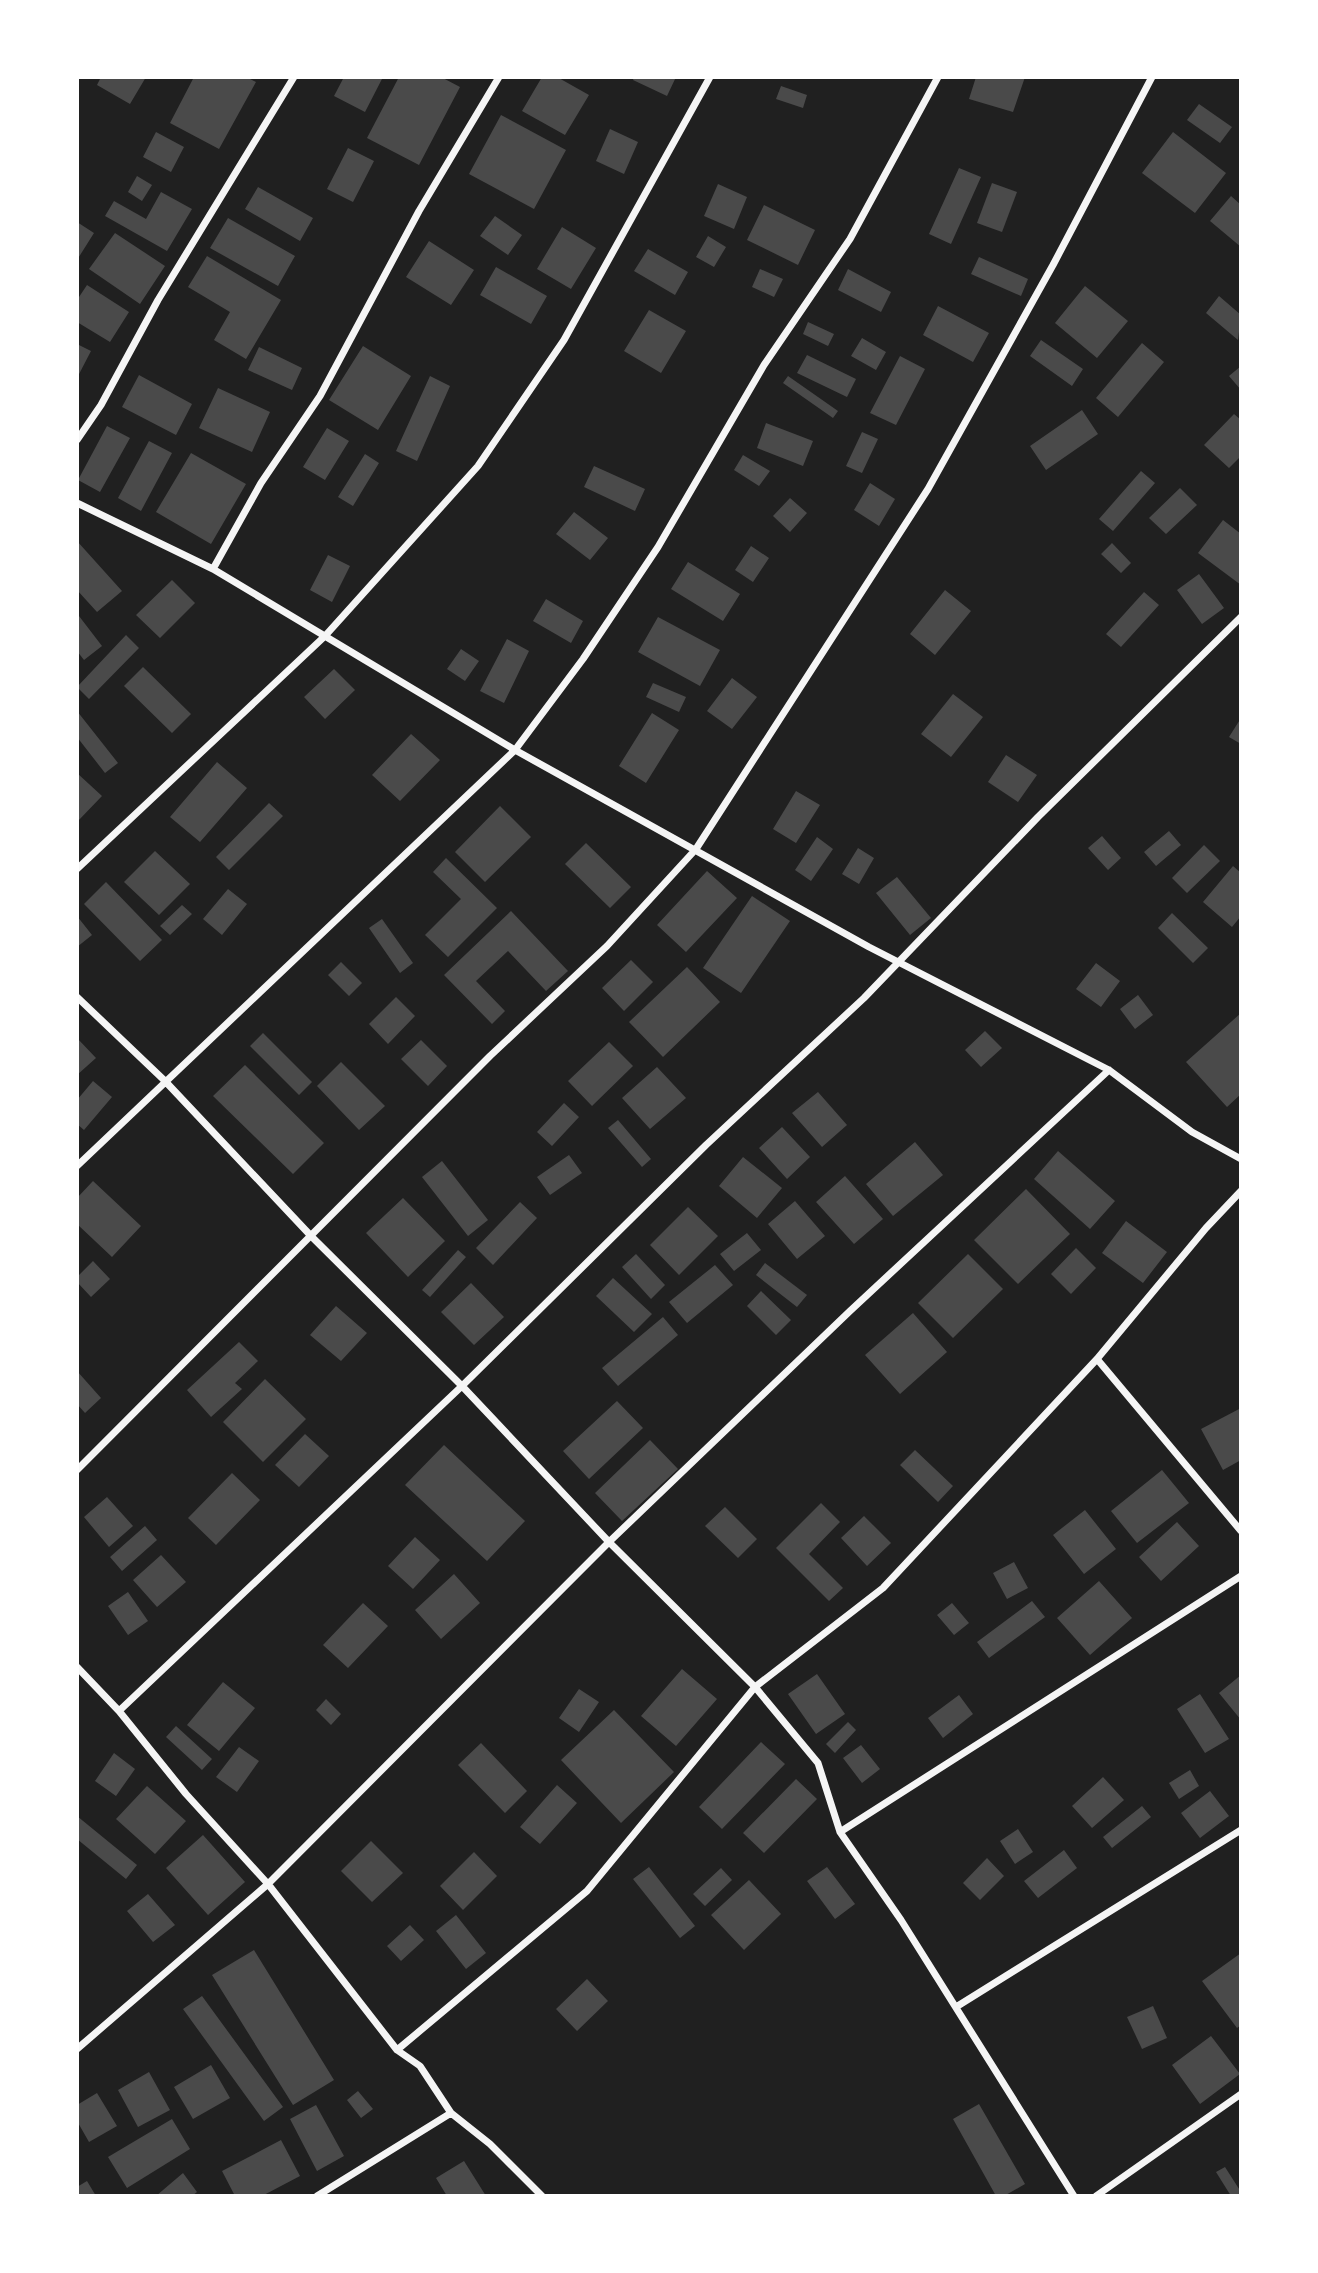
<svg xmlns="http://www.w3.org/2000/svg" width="1318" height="2273" viewBox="0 0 1318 2273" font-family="'DejaVu Sans',sans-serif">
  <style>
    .green { fill: #202020 }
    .building { fill: #4a4a4a }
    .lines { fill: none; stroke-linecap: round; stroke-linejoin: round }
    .minor { stroke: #f5f5f5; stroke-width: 7 }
  </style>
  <rect width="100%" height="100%" fill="#111"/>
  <path class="green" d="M77,77H1241V2196H77Z"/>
  <path class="building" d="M101,77H146L130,104L97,85Z
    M194,77H246L256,82L219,149L170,123Z
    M344,77H383L365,112L334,96Z
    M399,77H441L460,87L419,165L367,138Z
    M542,77H557L589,95L565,135L522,111Z
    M634,77H676L667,96L633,80Z
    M976,77H1025L1013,112L969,99Z
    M781,86L807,95L803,108L776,99Z
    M1199,104L1232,127L1220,143L1187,120Z
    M501,115L566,150L534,209L469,174Z
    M610,129L638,142L624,174L596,161Z
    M156,132L184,147L171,172L143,157Z
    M1173,132L1226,173L1195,213L1142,173Z
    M348,148L374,161L353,202L327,189Z
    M959,168L981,177L951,244L929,234Z
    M137,176L152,185L142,201L128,192Z
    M992,183L1017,192L1002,232L977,223Z
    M718,184L747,197L734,229L704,216Z
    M258,187L313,218L300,241L245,209Z
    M161,192L192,209L167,251L105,216L114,201L146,219Z
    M1231,196L1241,205V247L1210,221Z
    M764,205L815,230L798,265L747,240Z
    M495,216L522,235L508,255L480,236Z
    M228,218L295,256L278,286L210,248Z
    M77,222L94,233L77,260Z
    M562,227L596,248L571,289L537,269Z
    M115,233L165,266L140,304L89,269Z
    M708,236L726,247L714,267L696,257Z
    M429,241L474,270L451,305L406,277Z
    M648,249L688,272L675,295L634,271Z
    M207,256L281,300L246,359L214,340L230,312L188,287Z
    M979,257L1028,279L1021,296L971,274Z
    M496,267L547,296L531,324L480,295Z
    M760,269L783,279L774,297L752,287Z
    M848,269L891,292L881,312L838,290Z
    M87,285L129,312L110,342L77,322V300Z
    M1085,286L1128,321L1097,358L1055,323Z
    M1219,296L1241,315L1238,340L1206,313Z
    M938,306L989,333L973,362L923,335Z
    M649,310L686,331L661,373L624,351Z
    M808,322L834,334L828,346L803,334Z
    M862,338L886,352L876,370L851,356Z
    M1041,340L1083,369L1072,386L1030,356Z
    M1142,343L1164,362L1118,417L1096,398Z
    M77,344L91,351L77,378Z
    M363,346L411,376L378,430L329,400Z
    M259,347L302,368L292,390L248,370Z
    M807,355L856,379L847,397L797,373Z
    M900,356L925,369L896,425L870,413Z
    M1241,366V390L1229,376Z
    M139,375L192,404L176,435L122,407Z
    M430,376L450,386L417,461L396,451Z
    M788,376L838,411L833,418L783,383Z
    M218,388L270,412L252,452L199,428Z
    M1082,410L1098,434L1046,470L1030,446Z
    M1234,414L1241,420V456L1229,468L1204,445Z
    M766,423L813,441L803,466L757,448Z
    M107,426L130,438L100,492L78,480Z
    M327,428L349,441L325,480L303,467Z
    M862,432L878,439L862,473L846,466Z
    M149,441L172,453L141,511L118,498Z
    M191,453L246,484L211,544L156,512Z
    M365,454L379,463L353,506L338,497Z
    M743,455L770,471L759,486L734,470Z
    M594,466L645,489L635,511L584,487Z
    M1141,471L1155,483L1113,531L1099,519Z
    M870,483L895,499L879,526L854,510Z
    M1180,488L1197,505L1166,534L1149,518Z
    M790,498L807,513L790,532L773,516Z
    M574,512L608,538L590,560L556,534Z
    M1223,520L1241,534V585L1198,553Z
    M77,541L122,591L97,612L77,590Z
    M1112,543L1131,563L1121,573L1101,554Z
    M751,546L769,558L753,582L735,570Z
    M328,555L350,566L332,602L310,590Z
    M688,562L740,594L723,621L671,589Z
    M1199,574L1224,608L1202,624L1177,590Z
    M172,580L195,603L160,638L136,615Z
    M945,590L971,611L935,655L910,634Z
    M1144,592L1159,605L1121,647L1106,634Z
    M546,599L583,621L571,643L533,621Z
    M79,616L102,646L84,660L77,651Z
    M658,617L720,650L700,686L638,652Z
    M126,635L139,648L89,699L77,687Z
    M507,639L529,651L504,703L480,691Z
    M461,649L479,661L465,681L447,669Z
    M143,667L191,714L172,733L124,686Z
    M334,669L355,690L325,719L304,697Z
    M732,678L757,697L732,729L707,711Z
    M653,683L686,697L679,712L646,697Z
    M953,694L983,717L951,757L921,734Z
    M77,711L118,763L105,773L77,737Z
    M652,713L679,730L646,783L619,766Z
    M1241,718V744L1229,737Z
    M411,734L440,760L400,801L372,775Z
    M1006,755L1037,775L1018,802L988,782Z
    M217,762L247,788L200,842L170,817Z
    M77,773L102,796L77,822Z
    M796,791L820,805L796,843L773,829Z
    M269,803L283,816L229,870L216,857Z
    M500,806L531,837L485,882L455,852Z
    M1169,831L1181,845L1156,866L1144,852Z
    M1102,836L1121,858L1108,870L1088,848Z
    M817,837L833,849L811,881L795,870Z
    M586,843L631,887L610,908L565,864Z
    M1204,845L1220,861L1187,893L1172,878Z
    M858,848L874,858L859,884L842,874Z
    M155,851L190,884L159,915L124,882Z
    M446,858L497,908L448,957L425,935L461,899L433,872Z
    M1233,866L1241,873V916L1232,927L1203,902Z
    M707,871L737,898L686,952L657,925Z
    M897,877L931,918L910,935L876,893Z
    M106,882L162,940L140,961L84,904Z
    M228,889L247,904L222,935L203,919Z
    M752,896L790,921L741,993L703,968Z
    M182,905L192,914L170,935L160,926Z
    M511,911L568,971L546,991L508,951L476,981L505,1011L492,1024L444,975Z
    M1172,913L1208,948L1193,963L1158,928Z
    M77,916L92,935L77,947Z
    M382,919L413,963L400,973L369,928Z
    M631,960L653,982L624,1011L602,988Z
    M341,962L362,983L349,996L328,975Z
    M1096,963L1120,981L1101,1007L1076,989Z
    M687,967L720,1002L663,1057L629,1022Z
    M1138,995L1153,1015L1135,1029L1120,1009Z
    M396,997L415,1016L388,1044L369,1024Z
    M1241,1013V1094L1227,1107L1186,1062Z
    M985,1031L1002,1048L981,1067L965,1050Z
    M263,1033L312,1082L299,1095L250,1046Z
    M77,1038L96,1058L77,1075Z
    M421,1040L447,1066L428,1086L401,1059Z
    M609,1042L633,1066L592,1106L568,1081Z
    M341,1062L385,1106L359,1130L317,1086Z
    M245,1065L324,1143L293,1174L213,1096Z
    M657,1067L686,1098L650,1129L622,1098Z
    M93,1081L112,1097L84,1130L77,1124V1100Z
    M818,1092L847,1125L822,1147L792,1113Z
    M564,1103L579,1117L552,1146L537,1132Z
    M618,1120L651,1159L642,1167L608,1128Z
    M782,1127L810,1157L787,1179L759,1148Z
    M915,1142L943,1175L893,1216L866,1184Z
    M1058,1151L1115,1201L1090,1229L1034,1179Z
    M569,1155L582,1173L550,1195L537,1177Z
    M743,1157L782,1188L757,1218L719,1186Z
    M442,1161L488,1220L468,1236L422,1177Z
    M845,1176L883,1219L854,1244L816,1202Z
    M93,1181L141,1226L112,1257L77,1224V1198Z
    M1026,1189L1070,1234L1018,1284L974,1240Z
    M403,1198L445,1241L408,1277L366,1233Z
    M795,1201L825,1236L797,1259L768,1224Z
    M520,1202L537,1218L493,1265L476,1248Z
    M688,1207L718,1236L679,1275L650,1245Z
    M1126,1221L1167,1252L1143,1283L1102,1253Z
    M747,1233L761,1250L734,1271L720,1254Z
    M1076,1248L1096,1268L1071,1294L1051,1274Z
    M458,1250L466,1257L430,1297L422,1290Z
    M636,1254L665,1285L651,1299L622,1267Z
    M968,1254L1003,1289L953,1338L918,1303Z
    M93,1261L110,1279L91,1297L77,1282V1277Z
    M765,1263L807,1295L797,1307L756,1275Z
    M715,1265L733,1285L687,1323L669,1302Z
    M613,1278L652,1314L634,1332L596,1296Z
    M471,1283L504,1317L474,1345L441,1312Z
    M761,1291L791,1320L776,1335L747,1306Z
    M336,1306L367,1333L341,1361L310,1335Z
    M913,1313L947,1352L900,1394L865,1355Z
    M663,1317L678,1335L618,1386L602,1368Z
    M239,1342L258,1361L235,1383L242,1389L211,1417L187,1390Z
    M77,1371L101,1398L85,1413L77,1404Z
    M265,1379L306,1419L263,1462L223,1422Z
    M617,1401L643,1428L589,1479L563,1451Z
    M1241,1408V1460L1223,1470L1201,1429Z
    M305,1434L329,1456L299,1487L275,1465Z
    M650,1440L678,1469L622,1521L595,1493Z
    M444,1445L525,1521L487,1561L405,1485Z
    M915,1450L953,1486L938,1502L900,1465Z
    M1162,1470L1189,1503L1137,1543L1111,1511Z
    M232,1473L260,1500L216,1545L188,1518Z
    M107,1497L133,1526L109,1547L84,1517Z
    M821,1503L840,1522L809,1554L843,1588L829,1601L776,1548Z
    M725,1507L757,1539L738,1558L705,1526Z
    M1085,1510L1116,1549L1084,1574L1053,1535Z
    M864,1516L891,1543L867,1566L841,1538Z
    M1177,1522L1199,1546L1161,1581L1139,1557Z
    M145,1526L157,1540L122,1571L110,1557Z
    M415,1537L440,1560L413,1589L388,1566Z
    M161,1555L186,1582L157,1607L133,1580Z
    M1014,1562L1028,1588L1007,1599L993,1573Z
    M454,1574L480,1603L441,1639L415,1610Z
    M1099,1581L1132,1618L1090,1655L1057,1618Z
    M128,1592L148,1621L128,1635L108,1606Z
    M1032,1601L1045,1617L989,1658L977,1642Z
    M363,1603L388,1626L348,1668L323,1645Z
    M952,1603L969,1623L954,1635L937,1615Z
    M682,1669L717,1699L676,1746L641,1716Z
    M817,1674L845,1714L816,1734L788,1694Z
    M1241,1675V1720L1219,1693Z
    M223,1682L255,1708L219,1751L187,1725Z
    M579,1689L599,1702L579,1732L559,1718Z
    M1200,1694L1229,1739L1205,1753L1177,1709Z
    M959,1695L973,1714L943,1738L928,1718Z
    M326,1699L341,1714L331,1725L316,1710Z
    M614,1710L674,1772L621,1823L561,1760Z
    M848,1722L856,1730L835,1753L826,1744Z
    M176,1726L212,1759L202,1770L166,1737Z
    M761,1742L785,1764L722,1829L699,1807Z
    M481,1743L527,1791L505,1813L458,1765Z
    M861,1745L880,1769L862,1783L843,1758Z
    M239,1747L259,1761L237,1792L216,1777Z
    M114,1753L135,1769L116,1796L95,1781Z
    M1190,1770L1199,1786L1179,1799L1169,1783Z
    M1103,1777L1124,1800L1092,1828L1072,1806Z
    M796,1779L817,1799L764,1853L743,1833Z
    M557,1785L577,1803L540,1844L520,1827Z
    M147,1786L186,1821L155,1854L116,1819Z
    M1210,1791L1229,1816L1200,1838L1181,1813Z
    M1142,1806L1151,1817L1112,1848L1103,1837Z
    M77,1816L137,1865L126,1879L77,1839Z
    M1018,1829L1033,1852L1015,1864L1000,1841Z
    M203,1835L245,1882L208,1915L166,1868Z
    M371,1841L403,1873L372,1902L341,1871Z
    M1064,1850L1077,1868L1038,1898L1024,1881Z
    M474,1852L497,1876L463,1910L440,1886Z
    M987,1858L1004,1876L980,1900L963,1883Z
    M649,1867L695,1926L680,1938L633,1879Z
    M827,1867L855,1904L835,1919L807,1881Z
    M721,1868L732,1880L705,1906L693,1894Z
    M749,1880L781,1914L744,1950L711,1915Z
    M148,1894L175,1925L153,1942L127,1911Z
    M456,1915L486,1953L466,1969L436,1931Z
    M410,1925L424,1940L401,1961L387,1946Z
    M254,1950L334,2080L293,2105L212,1975Z
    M1241,1953V2025L1237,2028L1202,1981Z
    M587,1979L608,2001L577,2031L556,2009Z
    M202,1996L283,2107L264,2121L183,2009Z
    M1153,2006L1167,2038L1142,2049L1127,2017Z
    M1211,2036L1240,2074L1200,2104L1172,2065Z
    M211,2065L230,2098L193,2119L174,2087Z
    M149,2072L170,2110L138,2127L118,2090Z
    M358,2091L373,2109L361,2118L347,2100Z
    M97,2093L117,2126L89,2142L77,2121V2105Z
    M979,2104L1025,2184L1004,2196H996L953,2119Z
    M316,2105L344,2156L317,2171L290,2119Z
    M172,2119L190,2149L127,2188L108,2157Z
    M281,2140L300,2176L262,2196H235L222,2171Z
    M464,2161L486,2196H447L436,2178Z
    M1225,2167L1241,2192V2196H1231L1216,2172Z
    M183,2173L197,2192L192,2196H156Z
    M87,2181L96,2196H77V2187Z"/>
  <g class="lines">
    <path class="minor" d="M77,440L101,405L158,300L294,77
      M77,503L213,569L515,750L869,947L1109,1070L1192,1132L1241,1159
      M213,569L261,483L320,396L419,211L499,77
      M77,869L325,636L478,466L564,340L710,77
      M77,997L164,1080L312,1237L462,1386L609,1542L755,1687L818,1763L840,1832L901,1920L1074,2196
      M77,1166L515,750L583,659L658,547L764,365L850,239L938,77
      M1097,1359L1241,1531
      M77,1470L490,1056L607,946L696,849L928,489L1053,265L1152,77
      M77,1667L119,1711L186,1794L268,1884L397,2050L420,2066L451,2113L317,2196
      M119,1711L462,1386L706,1145L864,998L1038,817L1241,617
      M840,1832L1241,1576
      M956,2007L1241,1830
      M77,2049L268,1884L609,1542L850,1311L1109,1070
      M397,2050L587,1891L755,1687L883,1588L1097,1359L1206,1228L1241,1191
      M451,2113L490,2144L542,2196
      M1096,2196L1241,2094"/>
  </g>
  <rect width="1318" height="2273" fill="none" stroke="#ffffff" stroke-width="158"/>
</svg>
